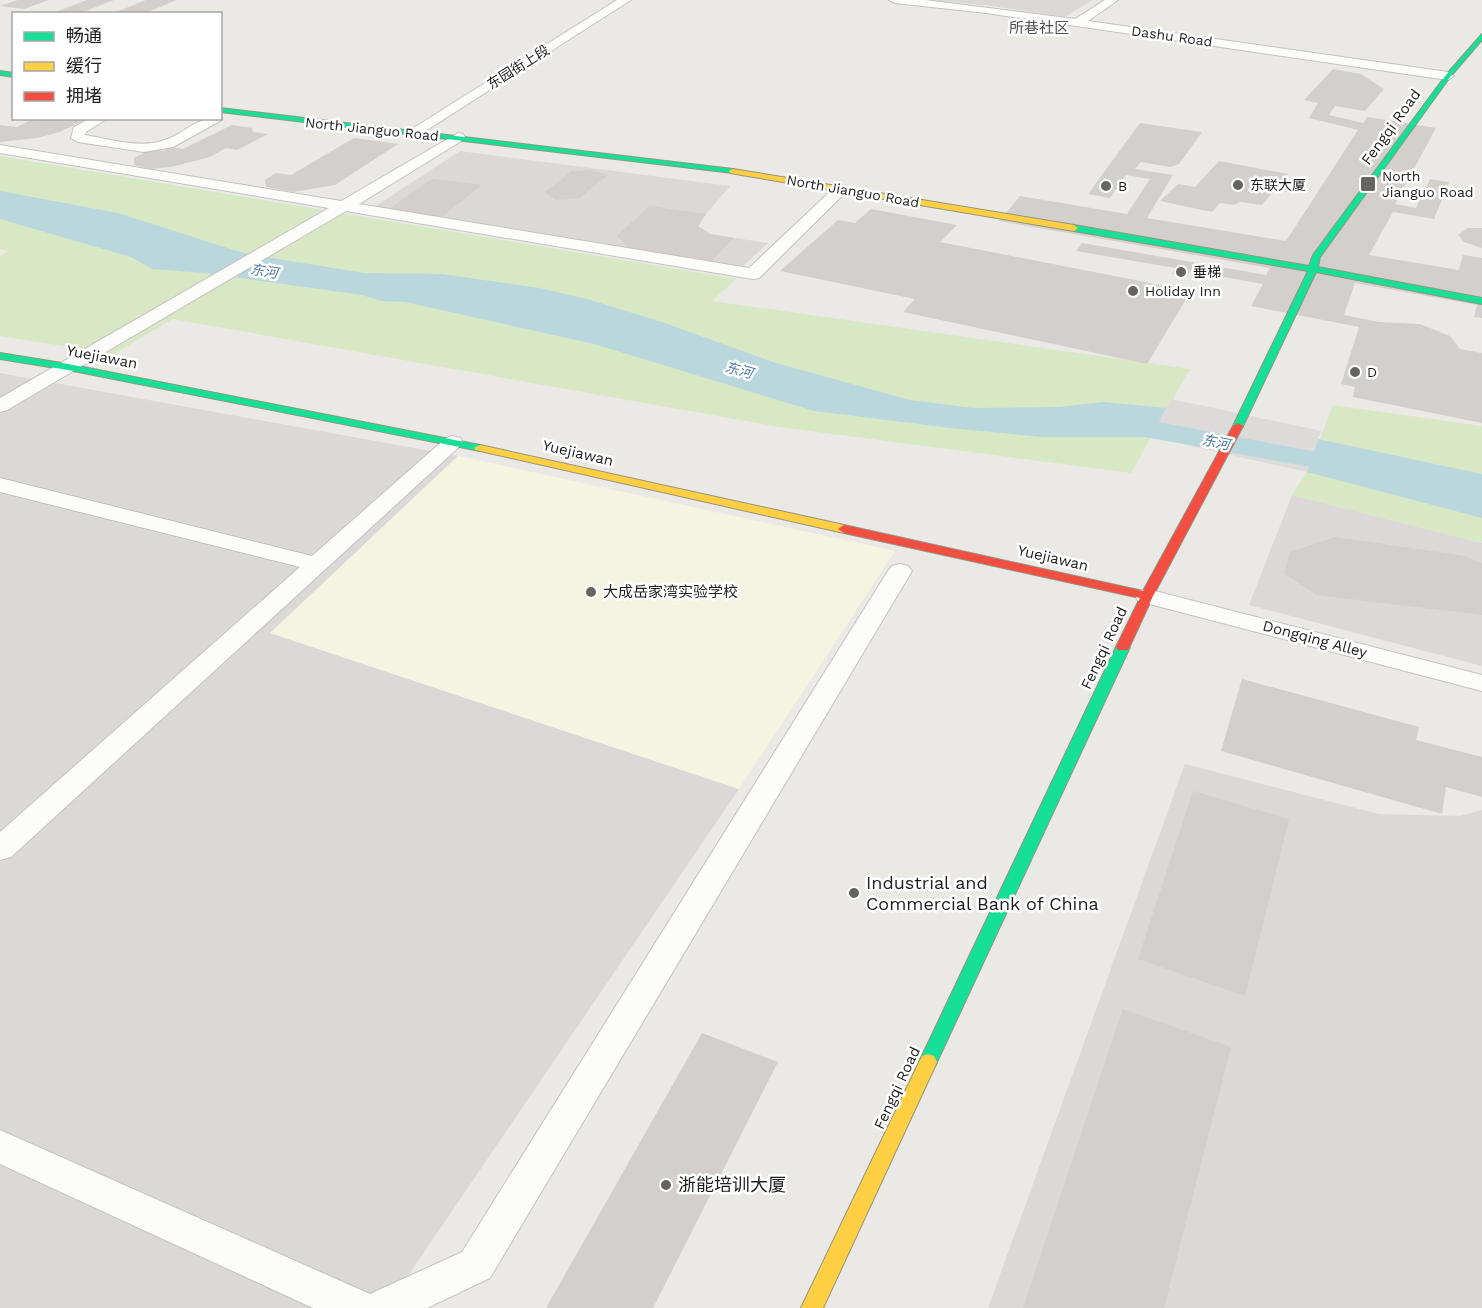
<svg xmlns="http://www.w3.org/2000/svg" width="1482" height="1308" viewBox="0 0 1482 1308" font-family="'Work Sans','Noto Sans SC',sans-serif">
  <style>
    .residential { fill: #dad9d7 }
    .education { fill: #f5f4e0 }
    .grass { fill: #d8e8c5 }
    .water { fill: #bad7de }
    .pier { fill: #dcdbda }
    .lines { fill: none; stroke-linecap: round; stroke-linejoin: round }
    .canal { fill: #bad7de; fill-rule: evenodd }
    .building { fill: #d2cfcd }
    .street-casing { stroke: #c4c3c2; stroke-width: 2 }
    .fast-casing { stroke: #93947f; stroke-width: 2 }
    .slow-casing { stroke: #93947f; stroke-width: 2 }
    .jam-casing { stroke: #93947f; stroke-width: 2 }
    .street { fill: #fcfcfb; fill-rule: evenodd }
    .fast { fill: #16e098; fill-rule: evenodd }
    .slow { fill: #ffcf43; fill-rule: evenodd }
    .jam { fill: #f24e42; fill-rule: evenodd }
    .poi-dot { fill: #656463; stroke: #fff; stroke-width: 2 }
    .labels { text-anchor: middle; stroke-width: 5; stroke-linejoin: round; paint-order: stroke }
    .far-street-label { font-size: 14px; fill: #1d1d1d; stroke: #fff }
    .far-poi-label { font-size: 14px; fill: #1d1d1d; stroke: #fff; text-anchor: start }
    .far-water-label { font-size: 14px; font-style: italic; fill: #4a78a1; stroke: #fff }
    .far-quarter-label { font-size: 15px; fill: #505050; stroke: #fff }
    .street-label { font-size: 15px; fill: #1d1d1d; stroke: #fff }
    .poi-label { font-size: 15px; fill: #1d1d1d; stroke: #fff; text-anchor: start }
    .near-poi-label { font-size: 18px; fill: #1d1d1d; stroke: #fff; text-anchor: start }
  </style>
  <rect width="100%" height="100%" fill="#ebe9e6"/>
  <path class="residential" d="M928,0H1092L1065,17L984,5Z
    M460,151L730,186L706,214L698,226L710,234L768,243L741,268L371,209Z
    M0,373L458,456L271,633L739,789L386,1308H0Z
    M1292,495L1482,543V666L1249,605Z
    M1185,764L1379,814L1460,816L1482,810V1308H988Z"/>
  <path class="education" d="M458,456L895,551L739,789L270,633Z"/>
  <path class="grass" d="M0,156L736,279L712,301L1190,369L1131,473L779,427L173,319L114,354L0,336V256L8,251L0,249Z
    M1333,405L1482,426V543L1292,495L1307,472Z"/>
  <path class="water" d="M0,191L118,213L240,252L272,258L364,273L442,274L540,288L587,299L662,322L776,363L910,400L973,408L1059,407L1103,402L1167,408L1151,437H1043L950,428L814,411L594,344L405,302L382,301L362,295L203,273L152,269L131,257L0,219Z
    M1318,439L1482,474V518L1307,472Z"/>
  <path class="pier" d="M1171,399L1321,431L1307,472L1151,437Z"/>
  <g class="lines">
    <path class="canal" d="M1110,415H1121L1354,459L1364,461L1368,467L1364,473L1354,475L1101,429L1097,423L1101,417Z"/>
  </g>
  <path class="building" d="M18,0H49L24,9L0,6Z
    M87,0H114L78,14H50Z
    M146,0H177L143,14H111Z
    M1333,69L1361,74L1384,89L1365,111L1335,106L1329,115L1363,123L1367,117L1436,128L1395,204L1416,208L1430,179L1449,182L1434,219L1393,212L1369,255L1459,270L1463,255L1482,258V318L1474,317L1477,305L1355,283L1344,315L1379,322L1420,324L1450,336L1460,349L1482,353V423L1353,397L1355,387L1341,384L1359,327L1251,306L1263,284L1190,271L1187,277L1172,274L1175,268L1076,251L1082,243L1266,275L1270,268L999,221L1020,196L1127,214L1150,179L1126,175L1110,198L1088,194L1140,123L1202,132L1179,164L1170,167L1141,162L1135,169L1173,175L1147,218L1286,241L1358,130L1309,118L1318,103L1304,100Z
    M44,118H88L60,132L37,138L0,142V125L17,127L31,120L38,121Z
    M232,125L252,128L253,132L268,134L237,150L226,148L210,157L171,167L150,169L134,165V158L151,149L163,151L172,147L183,149Z
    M354,138L398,144L335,185L293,192L266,187L265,180L276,173L291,175Z
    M1219,161L1288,174L1262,205L1240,202L1234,205L1220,203L1212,212L1160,201L1178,184L1195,187Z
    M593,170L608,175L579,198L555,200L545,192L572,171Z
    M432,179L482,185L440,218L388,210Z
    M649,206L706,214L698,226L710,234L734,238L711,262L629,248L617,236Z
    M871,209L957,225L940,242L1191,291L1147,364L903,312L915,299L780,271L838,220L855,223Z
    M1468,228H1482V248L1464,242L1458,235Z
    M1335,537L1465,556L1482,563V615L1317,595L1284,574L1290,552Z
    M1242,679L1419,727L1416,740L1482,757V797L1446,787L1442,814L1221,751Z
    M1193,791L1289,819L1245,996L1138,959Z
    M1123,1009L1231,1047L1164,1308H1023Z
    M702,1033L778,1062L653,1308H546Z"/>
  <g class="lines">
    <g class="street-casing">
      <path id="street" d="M617,0H631L416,137H406L404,134Z
        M889,0H925L1075,19L1105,0H1118L1088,21L1448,72L1454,76L1448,80L986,13L895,3Z
        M220,116L222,118L220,121L173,147L144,152L78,142L71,138L74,127L91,118H108L86,132L85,135C110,139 141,149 165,140C188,132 193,118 220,118Z
        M458,133L463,134L465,137L463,140L359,204L749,268L836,186L841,184L849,189L759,278L753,279L346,211L7,410L0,412V398L329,208L0,153V145L341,201Z
        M453,436L460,438L463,442L460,446L11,857L0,860V832L300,567L0,492V478L312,556L446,438Z
        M900,564L908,566L912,571L490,1278L427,1308H313L0,1164V1130L370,1294L462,1252L888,571L892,566Z
        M1147,589L1482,675V691L1138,601L1135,596L1138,591Z"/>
    </g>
    <g class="fast-casing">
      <path id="fast" d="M1482,34V40L1450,77L1320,257L1318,267L1482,298V304L1316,272L1243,426L1242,428H1234L1233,426L1308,271L1074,231L1070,228L1074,225L1309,266L1313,255L1446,75Z
        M0,71L14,73V77L0,75Z
        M220,108L733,169L737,171L733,173L220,112Z
        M0,353L68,364L480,445L486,448L480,451L68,370L0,359Z
        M1123,643L1130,647L937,1062L934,1068L928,1070L922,1068L919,1062L1116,647Z"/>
    </g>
    <g class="slow-casing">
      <path id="slow" d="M733,169L1074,225L1078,228L1074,231L730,173L729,171Z
        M480,445L844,525L850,529L844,533L476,450L474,448Z
        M928,1054L934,1056L937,1062L823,1308H801L922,1056Z"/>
    </g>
    <g class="jam-casing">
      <path id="jam" d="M1238,423L1243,426L1153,596L1128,650H1118L1116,647L1140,598L844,533L838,529L844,525L1143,591L1233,426Z"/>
    </g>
    <use href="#street" class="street"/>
    <use href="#fast" class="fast"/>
    <use href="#slow" class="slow"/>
    <use href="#jam" class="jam"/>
  </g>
  <g class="poi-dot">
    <rect x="1360" y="176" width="16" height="16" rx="3"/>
    <circle cx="1238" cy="185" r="6"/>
    <circle cx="1106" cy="186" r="6"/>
    <circle cx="1181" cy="272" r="6"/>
    <circle cx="1133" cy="291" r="6"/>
    <circle cx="1355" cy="372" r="6"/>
    <circle cx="591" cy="592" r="6"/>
    <circle cx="854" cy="893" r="6"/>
    <circle cx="666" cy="1185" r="6"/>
  </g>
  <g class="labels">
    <g class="far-street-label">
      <text transform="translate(1172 36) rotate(8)" y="5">Dashu Road</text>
      <text transform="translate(518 67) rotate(-32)" y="5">东园街上段</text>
      <text transform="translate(372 129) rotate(6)" y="5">North Jianguo Road</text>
      <text transform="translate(853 191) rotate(10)" y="5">North Jianguo Road</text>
    </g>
    <g class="far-poi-label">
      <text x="1382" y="181">North<tspan x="1382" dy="16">Jianguo Road</tspan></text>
      <text x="1250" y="190">东联大厦</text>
      <text x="1118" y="191">B</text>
      <text x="1193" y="277">垂梯</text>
      <text x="1145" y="296">Holiday Inn</text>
      <text x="1367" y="377">D</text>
    </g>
    <g class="far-water-label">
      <text transform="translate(264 271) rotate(9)" y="5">东河</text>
      <text transform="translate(739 370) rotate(15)" y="5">东河</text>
      <text transform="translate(1216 442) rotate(11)" y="5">东河</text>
    </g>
    <g class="far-quarter-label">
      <text x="1039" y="33">所巷社区</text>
    </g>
    <g class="street-label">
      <text transform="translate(1391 127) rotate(-54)" y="5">Fengqi Road</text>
      <text transform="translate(102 357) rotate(11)" y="5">Yuejiawan</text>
      <text transform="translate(578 453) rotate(13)" y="5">Yuejiawan</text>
      <text transform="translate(1053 558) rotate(13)" y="5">Yuejiawan</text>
      <text transform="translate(1315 639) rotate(15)" y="5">Dongqing Alley</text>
      <text transform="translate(1104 648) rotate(-65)" y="5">Fengqi Road</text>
      <text transform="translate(897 1088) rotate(-65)" y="5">Fengqi Road</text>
    </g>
    <g class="poi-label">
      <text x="603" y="597">大成岳家湾实验学校</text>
    </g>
    <g class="near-poi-label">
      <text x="866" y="889">Industrial and<tspan x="866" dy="21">Commercial Bank of China</tspan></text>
      <text x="678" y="1191">浙能培训大厦</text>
    </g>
  </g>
  <rect x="12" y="12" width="210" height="108" fill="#ffffff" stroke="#a5a5a5" stroke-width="1.5"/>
  <rect x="24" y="32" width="30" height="9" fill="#16e098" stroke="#a5a5a5" stroke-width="1.5"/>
  <text x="66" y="42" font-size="18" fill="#1d1d1d">畅通</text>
  <rect x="24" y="62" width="30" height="9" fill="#ffcf43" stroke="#a5a5a5" stroke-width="1.5"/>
  <text x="66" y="72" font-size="18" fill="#1d1d1d">缓行</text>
  <rect x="24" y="92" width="30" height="9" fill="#f24e42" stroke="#a5a5a5" stroke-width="1.5"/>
  <text x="66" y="102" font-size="18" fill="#1d1d1d">拥堵</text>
</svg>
